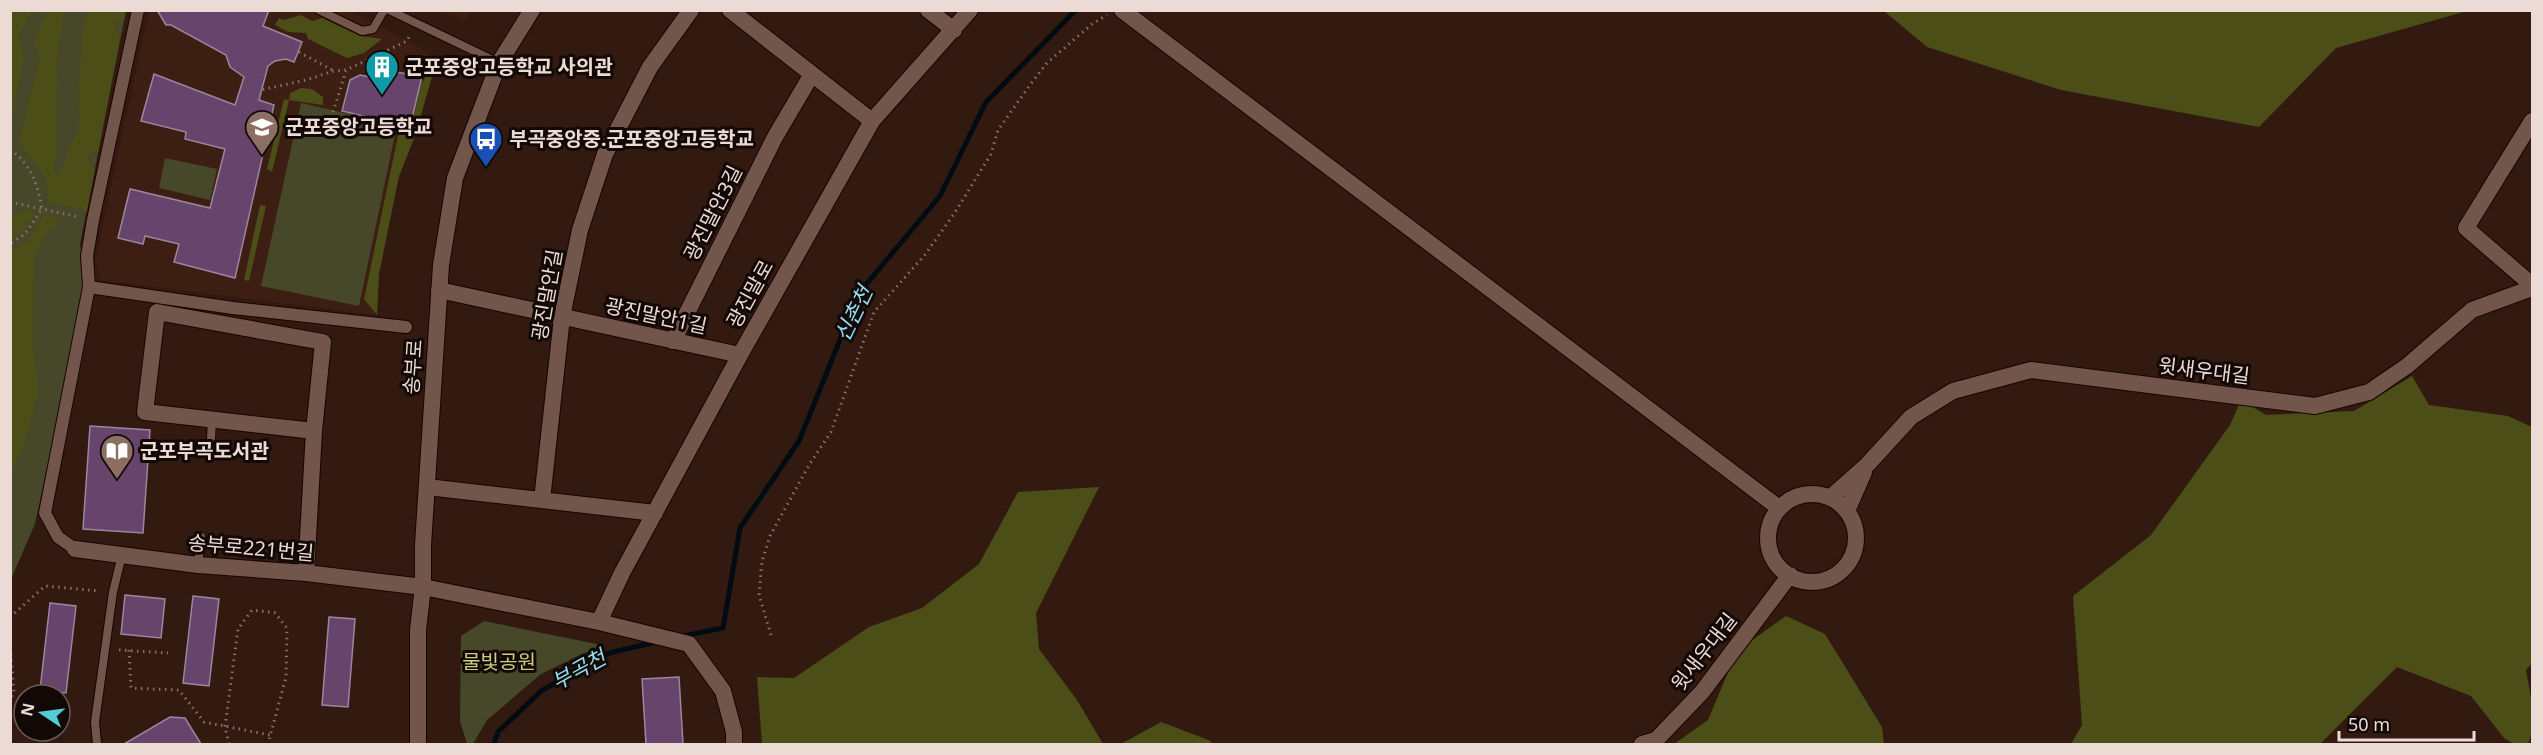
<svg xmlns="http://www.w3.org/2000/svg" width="2543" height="755" viewBox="0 0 2543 755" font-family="'Noto Sans','Noto Sans KR',sans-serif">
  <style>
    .built { fill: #3d1e13 }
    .green { fill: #464829 }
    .forest { fill: #4c4e17 }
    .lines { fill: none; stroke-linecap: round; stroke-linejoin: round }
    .stream { stroke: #000c12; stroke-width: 5 }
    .building { fill: #66446c; stroke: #9b869e; stroke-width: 1.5 }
    .service-casing { stroke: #190401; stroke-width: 10 }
    .pedestrian-casing { stroke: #190401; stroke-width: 14 }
    .minor-casing { stroke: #190401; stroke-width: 18 }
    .tertiary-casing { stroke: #190401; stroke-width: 18 }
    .path { stroke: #87716a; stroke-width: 3; stroke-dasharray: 1.5 4.5; stroke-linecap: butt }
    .service { stroke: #72554b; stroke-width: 8 }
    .pedestrian { stroke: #72554b; stroke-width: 12 }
    .minor { stroke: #72554b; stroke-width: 16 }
    .tertiary { stroke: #72554b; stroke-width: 16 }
    .labels { text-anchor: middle; stroke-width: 6; stroke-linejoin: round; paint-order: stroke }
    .poi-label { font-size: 20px; font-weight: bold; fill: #ecdad4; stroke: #120805; text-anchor: start }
    .street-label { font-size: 20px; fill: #ecdad4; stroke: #120805 }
    .park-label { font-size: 20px; fill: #cbcf7d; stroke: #120805 }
    .water-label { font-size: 21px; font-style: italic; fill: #92e1f9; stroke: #120805 }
  </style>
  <rect width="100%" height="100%" fill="#321a11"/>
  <path class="built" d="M149,11H351L421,48L437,59L415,136L399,176L379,274L377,315L100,280L96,262L100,238Z
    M443,11H471L465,21Z"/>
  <path class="green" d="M11,11H126L80,244L85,275L83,302L35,524L11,579Z
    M301,103L397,125L359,306L261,286Z
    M165,158L217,169L210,200L159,188Z
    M484,621L601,645L541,674L487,720L473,744H467L460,721L461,636Z"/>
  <path class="forest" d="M11,10L31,11L18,38L24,59L11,115Z
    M46,11H66C54,36 57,124 56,157L53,170L60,176L70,146L79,128L80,114L78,96L84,21L90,11H126L124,20L119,21L115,26L116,32L120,35L98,152L91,153L88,159L90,165L95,169L87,211L48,201L46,178L19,142L40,60L34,42L46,16Z
    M1884,11H2467L2336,48L2259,127L2061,90L1927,47Z
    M301,15L312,21L322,18L360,36L382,39L364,53L347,58L308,39L306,33L288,32L275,25L279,18L284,20Z
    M437,59L415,136L399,176L379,274L377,315L364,299L399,131L410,133L421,84Z
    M301,88L312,89L323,97V105L289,100L272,172L267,169L284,99L289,100L290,93Z
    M260,205L266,206L249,281L244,280Z
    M25,211L35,213L23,232L11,238V216Z
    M44,215L62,220L44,235L34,260L33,345L39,389L23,449L11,470V251L30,240Z
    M2412,376L2429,405L2508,416L2532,427V663L2526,670C2530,695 2538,721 2528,744H2514L2504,738L2471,696L2397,667L2320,744H2071L2082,725L2073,596L2151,535L2230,425L2241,400L2266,415L2354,411Z
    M1099,487L1036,613L1039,649L1077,700L1103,744H762L757,677L794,678L869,627L922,608L979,564L1018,492Z
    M1786,616L1825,634L1882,727L1884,744H1674L1708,720L1737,651Z
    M1161,722L1211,741L1212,744H1121Z"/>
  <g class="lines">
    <path class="stream" d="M683,636L723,628L740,528L799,441L859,293L940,196L986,102L1076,10
      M494,744L498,732L541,691L609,653L656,642"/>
  </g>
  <path class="building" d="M157,10H269L263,26L302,42L294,62L286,59L275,61L268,66L259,100L274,105L235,278L174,262L179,244L145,236L143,244L118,238L130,189L210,208L225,149L185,139L186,132L141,121L154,74L235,105L244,77L230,67L226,55L171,25H166Z
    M389,71L422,76L410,127L342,111L350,80L360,75L387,80Z
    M90,426L150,430L143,533L83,529Z
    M125,595L165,599L161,638L121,634Z
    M193,596L219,599L209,686L183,683Z
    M50,603L76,606L66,693L40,690Z
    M329,617L355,619L348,707L322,705Z
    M679,677L683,744H646L642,679Z
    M170,717L185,718L201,744H124Z"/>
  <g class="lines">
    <g class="service-casing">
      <path id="service" d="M319,10L362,31L373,29L384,10
        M389,10L499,63
        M211,439L212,419
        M198,565L201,537
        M97,744L95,722L113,592L122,555"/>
    </g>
    <g class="pedestrian-casing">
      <path id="pedestrian" d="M89,287L233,308L406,327
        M75,549L58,537L45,513L89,287L87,256L93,220L138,10"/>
    </g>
    <g class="minor-casing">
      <path id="minor" d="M730,10L872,121
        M928,10L954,30
        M1122,10L1779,508
        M2532,121L2466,228L2532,285
        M439,290L740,355
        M673,341L775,137L812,74
        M427,487L655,513
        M1768 538a44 44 0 1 1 88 0a44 44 0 1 1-88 0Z
        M1831,497L1867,465L1911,417L1953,391L2031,370L2315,406L2369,392L2407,366L2472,310L2532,288
        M542,500L562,317L580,230L605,154L650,67L691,10
        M1847,511L1864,472
        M75,549L198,565L306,573L423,587L599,622L689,644L723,691L734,732V744
        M306,573L314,431L323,342L157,312L145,412L314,431
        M599,622L622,573L740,355L872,121L970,10
        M1642,744L1656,740L1702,692L1790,575"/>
    </g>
    <g class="tertiary-casing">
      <path id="tertiary" d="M418,744V630L423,587V545L441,265L455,178L499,63L532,10"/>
    </g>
    <path class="path" d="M299,52L334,71
      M259,100L261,90L306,80L334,71L346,70L407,41L409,37
      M333,112L346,71
      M10,150C31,163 38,186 42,209L25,234L10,244
      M10,202L79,217
      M10,617L45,586L99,591
      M771,635L759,595L762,561L770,536L809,465L831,432L874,312L924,256L954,214L991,154L998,130L1030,85L1046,64L1092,24L1107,15
      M10,642L14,694L10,697
      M119,650L168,653
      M129,650L131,688L179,690L204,722L270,735
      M229,744L225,727L238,629L252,610L275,613L287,628L286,677L268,744"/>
    <use href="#service" class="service"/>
    <use href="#pedestrian" class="pedestrian"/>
    <use href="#minor" class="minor"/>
    <use href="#tertiary" class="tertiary"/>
  </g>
  <defs>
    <g id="building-pin" transform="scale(1.725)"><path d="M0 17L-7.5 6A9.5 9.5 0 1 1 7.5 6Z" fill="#0f9aa8" stroke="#120805"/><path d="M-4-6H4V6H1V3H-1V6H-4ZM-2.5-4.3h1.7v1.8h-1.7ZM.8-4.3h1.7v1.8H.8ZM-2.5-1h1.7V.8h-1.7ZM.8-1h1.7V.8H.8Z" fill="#fff"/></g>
    <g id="school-pin" transform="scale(1.725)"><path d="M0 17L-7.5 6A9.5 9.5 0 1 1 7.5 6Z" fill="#8d6e63" stroke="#120805"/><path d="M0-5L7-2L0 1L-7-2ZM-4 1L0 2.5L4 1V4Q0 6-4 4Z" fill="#fff"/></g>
    <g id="bus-pin" transform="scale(1.725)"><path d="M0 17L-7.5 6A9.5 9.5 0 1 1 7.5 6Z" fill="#1a4fb4" stroke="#120805"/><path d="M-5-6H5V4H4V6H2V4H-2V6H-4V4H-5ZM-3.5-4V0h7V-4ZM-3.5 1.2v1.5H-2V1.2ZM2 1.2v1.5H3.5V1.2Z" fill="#fff"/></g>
    <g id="library-pin" transform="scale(1.725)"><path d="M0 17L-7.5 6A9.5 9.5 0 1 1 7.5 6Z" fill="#8d6e63" stroke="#120805"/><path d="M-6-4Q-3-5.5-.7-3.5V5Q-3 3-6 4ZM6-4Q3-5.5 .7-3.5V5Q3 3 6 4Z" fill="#fff"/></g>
  </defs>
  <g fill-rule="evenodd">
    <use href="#building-pin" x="382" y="67"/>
    <use href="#school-pin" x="262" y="127"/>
    <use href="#bus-pin" x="486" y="139"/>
    <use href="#library-pin" x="117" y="451"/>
  </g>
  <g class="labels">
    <g class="poi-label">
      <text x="405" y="74">군포중앙고등학교 사의관</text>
      <text x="285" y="134">군포중앙고등학교</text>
      <text x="509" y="146">부곡중앙중.군포중앙고등학교</text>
      <text x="140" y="458">군포부곡도서관</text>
    </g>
    <g class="street-label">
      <text transform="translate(713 213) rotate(-63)" y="7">광진말안3길</text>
      <text transform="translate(750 294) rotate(-61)" y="7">광진말로</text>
      <text transform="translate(547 295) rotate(-80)" y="7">광진말안길</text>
      <text transform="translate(656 316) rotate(12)" y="7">광진말안1길</text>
      <text transform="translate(413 367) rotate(-86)" y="7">송부로</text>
      <text transform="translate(2204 371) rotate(7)" y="7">윗새우대길</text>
      <text transform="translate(251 548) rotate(5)" y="7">송부로221번길</text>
      <text transform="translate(1704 652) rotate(-52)" y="7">윗새우대길</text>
    </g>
    <g class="park-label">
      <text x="499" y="669">물빛공원</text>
    </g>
    <g class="water-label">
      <text transform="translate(854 314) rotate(-64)" y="7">신촌천</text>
      <text transform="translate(579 670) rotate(-29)" y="7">부곡천</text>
    </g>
  </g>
  <rect width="2543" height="755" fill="none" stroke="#ecdad4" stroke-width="24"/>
  <g transform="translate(42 713) rotate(283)"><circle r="28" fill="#120805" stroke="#695c58" stroke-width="1.5"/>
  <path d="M0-4.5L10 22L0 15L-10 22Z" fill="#52ccd5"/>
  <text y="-9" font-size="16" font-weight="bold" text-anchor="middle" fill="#ecdad4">N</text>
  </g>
  <path d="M2339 731v9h135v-9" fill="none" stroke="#ecdad4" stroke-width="3"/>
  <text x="2348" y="731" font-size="18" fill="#ecdad4" stroke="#120805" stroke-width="4.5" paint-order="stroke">50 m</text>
</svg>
